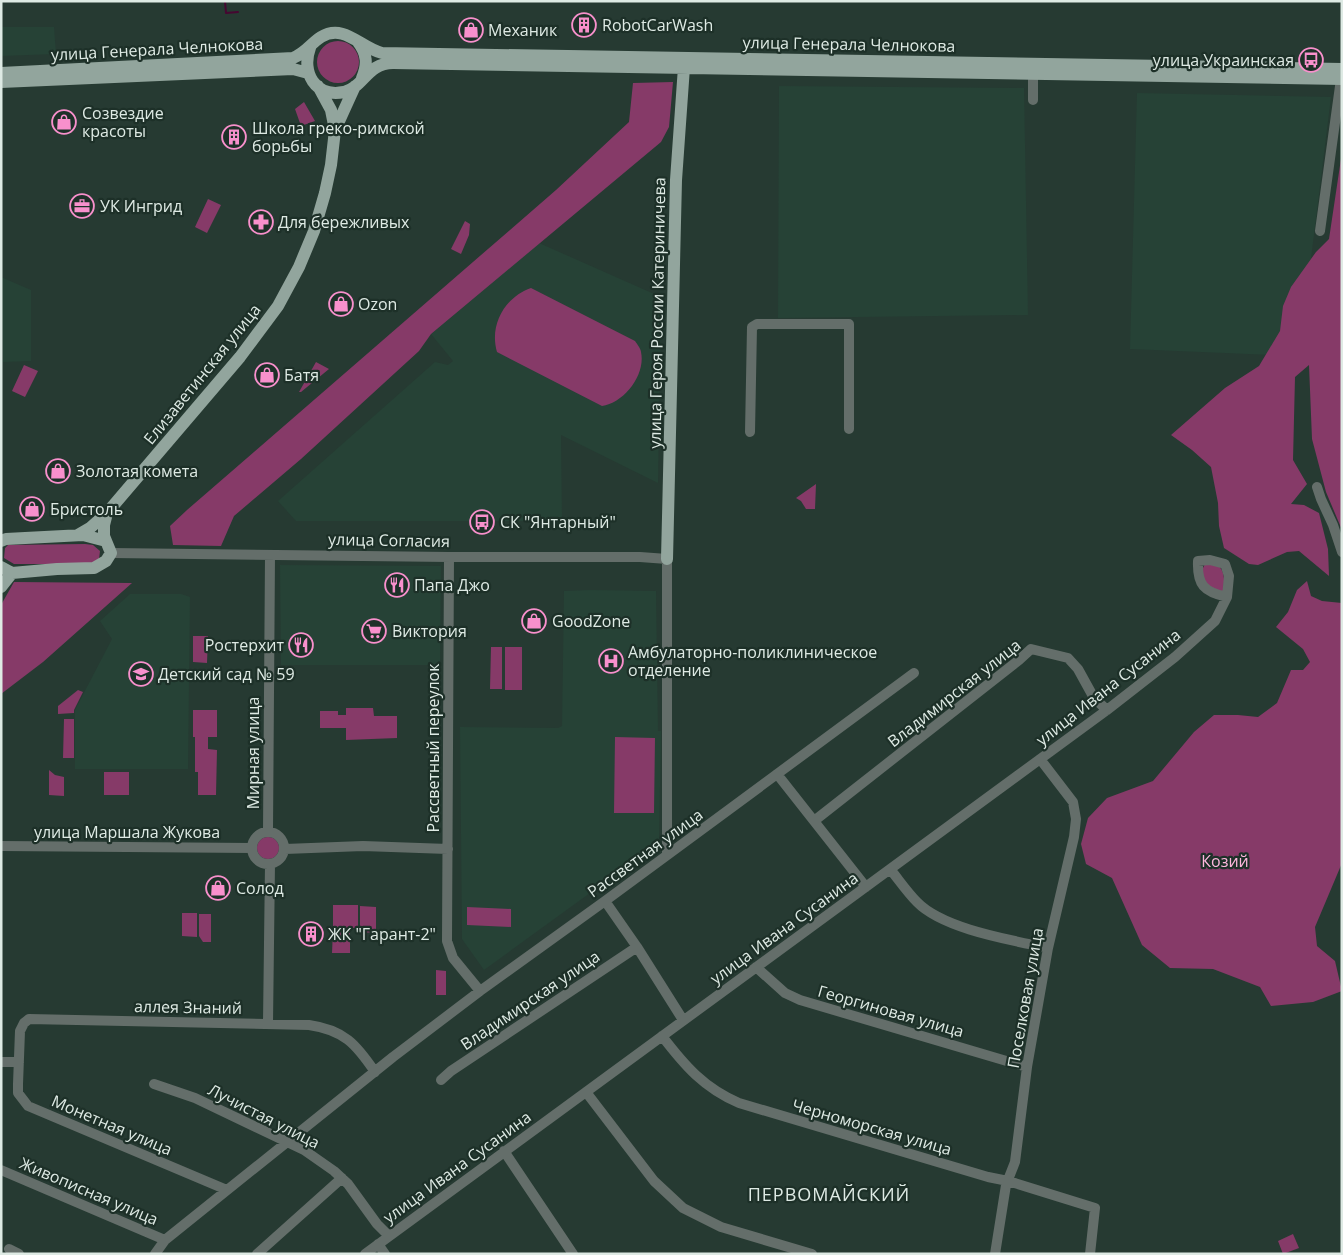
<svg xmlns="http://www.w3.org/2000/svg" width="1343" height="1255" viewBox="0 0 1343 1255" font-family="'Open Sans',sans-serif">
  <style>
    .built { fill: #264236 }
    .green { fill: #863a68 }
    .lines { fill: none; stroke-linecap: round; stroke-linejoin: round }
    .stream { stroke: #460731; stroke-width: 2 }
    .minor { stroke: #646e6a; stroke-width: 10 }
    .major { stroke: #92a59d; stroke-width: 12 }
    .labels { text-anchor: middle; stroke-width: 4.5; stroke-linejoin: round; paint-order: stroke }
    .poi-label { font-size: 16px; fill: #deeae4; stroke: #1d3028; text-anchor: start }
    .street-label { font-size: 16px; fill: #deeae4; stroke: #1d3028 }
    .park-label { font-size: 16px; fill: #feb7de; stroke: #1d3028 }
    .neighbourhood-label { font-size: 18px; letter-spacing: 1px; fill: #deeae4; stroke: #1d3028 }
  </style>
  <rect width="100%" height="100%" fill="#263a32"/>
  <path class="built" d="M1,27H54L56,54L1,56Z
    M779,86L1024,88L1028,315L778,318Z
    M1137,93L1331,97L1299,356L1130,349Z
    M539,243L661,297L658,483L561,435L562,521H296L278,501L435,362L448,365L453,361L431,334Z
    M1,277L31,290V361L3,362Z
    M280,565L441,566L440,665H281Z
    M591,590L656,591L658,731H661L659,843L484,970L462,939L460,727L558,728L562,726L564,591Z
    M130,594H181L190,597L188,769H75V710L112,639L100,621Z"/>
  <path class="green" d="M317 62a21 21 0 1 1 42 0a21 21 0 1 1-42 0Z
    M673,82L669,127L661,142L431,334L419,351L301,459L234,516L221,546L173,545L170,526L187,510L556,190L629,122L633,83Z
    M304,102L315,121L301,126L295,109Z
    M1342,152V530L1326,492L1312,439L1309,365L1295,377L1293,460L1307,484L1291,504L1304,505L1319,513L1328,549L1329,576L1299,551L1287,552L1258,565L1249,564L1224,548L1219,526L1218,503L1211,467L1192,450L1171,435L1225,388L1259,366L1280,331L1283,306L1291,287L1316,252L1329,239Z
    M208,199L221,205L207,233L195,227Z
    M465,221L470,224L469,235L461,254L451,249Z
    M531,288L635,341C637,344 641,349 641,352C646,375 624,403 602,406L497,352C489,325 505,297 531,288Z
    M316,362L329,369L301,392H299Z
    M24,365L38,371L25,397L12,391Z
    M816,484L815,509H806L801,501L796,498Z
    M85,544L93,545L100,551L99,559L90,564H14L4,558L5,548L8,545Z
    M1205,564L1219,566C1226,574 1224,582 1223,593L1207,585L1201,572Z
    M1307,581L1311,596L1322,601L1342,603V863L1315,927L1317,946L1335,961L1342,991L1313,1002L1271,1006L1260,987L1213,969L1170,968L1142,945L1112,878L1086,864L1081,844L1088,818L1107,798L1153,781L1194,732L1214,715H1238L1258,717L1277,703L1291,670H1303L1310,662L1303,649L1276,627L1288,612L1297,590Z
    M14,582L132,583L43,662L1,694V605Z
    M193,636H208L207,663L193,662Z
    M491,647H502V689H490Z
    M505,647H522V690H505Z
    M78,690L83,692L74,710V713L58,714V706Z
    M346,708H373L374,716H397V738L346,740V728H320V711H338V715H346Z
    M193,710H217V737H208V749L217,750L216,795H198V772H195V737H193Z
    M64,719H74V758H63Z
    M615,737L655,738L654,813H614Z
    M49,770L55,775L64,777V796L49,795Z
    M104,772H129V795H104Z
    M257 848a11 11 0 1 1 22 0a11 11 0 1 1-22 0Z
    M333,905H358V928H333Z
    M360,906L376,907V933L360,932Z
    M467,907L511,909V927L467,925Z
    M182,913H197V937L182,936Z
    M199,914H211V942H203L199,936Z
    M333,930H350V953H332Z
    M436,970L446,971V995H436Z
    M1293,1234L1299,1248L1283,1254L1278,1241Z"/>
  <g class="lines">
    <path class="stream" d="M225,1L226,13L238,12"/>
    <path class="minor" d="M1033,73V100
      M1320,231L1341,79
      M750,432L752,327L757,324H849V429
      M1317,487L1321,499L1333,525L1342,552
      M111,553L449,557H640L667,559V855
      M449,557L447,941L453,958L480,991
      M777,774L866,887
      M814,821L1019,660L1031,649L1068,658L1078,669L1094,698L1107,710
      M268,831L270,555
      M252 848a16 16 0 1 1 32 0a16 16 0 1 1-32 0Z
      M1,846L252,848
      M285,849L363,846L448,849
      M890,869C899,880 907,892 917,902C943,929 1011,940 1048,948
      M605,901L637,947L683,1020
      M756,967L785,993L800,1000L1027,1067
      M268,1023L270,864
      M662,1036C685,1066 704,1088 739,1103L988,1177L1008,1181L1095,1208L1090,1254
      M1,1062H19
      M441,1080L451,1071L637,947
      M154,1084L195,1098L304,1150L334,1171L348,1184L377,1224L389,1236
      M586,1092L654,1181L683,1208L721,1227L812,1254
      M504,1151L573,1254
      M1,1170L165,1240
      M227,1190L28,1106L18,1093V1084L20,1031L24,1023L29,1019L309,1025C344,1030 356,1044 375,1072
      M378,1244L385,1254
      M9,1249L19,1254
      M155,1254L165,1240L393,1057L480,991L605,901L914,673
      M257,1254L342,1178
      M365,1254L1107,710L1175,657L1215,621L1227,597L1229,576L1225,564L1210,560L1198,561C1197,585 1204,592 1227,597
      M995,1254L1006,1185L1015,1162L1027,1067L1048,948L1074,837L1076,819L1073,802L1040,759"/>
    <path class="major" d="M358,42C367,54 368,64 362,78
      M310,48C301,72 315,98 344,92C364,87 367,63 393,63L1342,79
      M1,73L293,58C307,52 310,44 321,37C344,23 361,48 382,53L1342,69
      M1,82L293,69L308,73
      M318,86L331,110L335,130
      M78,535L90,528L107,513L240,357L278,306L299,267L314,231L325,193L331,165L335,130L355,86
      M1,541L6,539L83,535L106,541
      M667,559L676,180L684,67
      M1,567L12,573L57,569L94,568L106,561L111,553L104,536V525L107,513
      M1,587L12,573"/>
  </g>
  <defs>
    <g id="building-ring" transform="scale(1.25)"><circle r="9.5" fill="#1d3028" stroke="#f890cc" stroke-width="1.5"/><path d="M-4-6H4V6H1V3H-1V6H-4ZM-2.5-4.3h1.7v1.8h-1.7ZM.8-4.3h1.7v1.8H.8ZM-2.5-1h1.7V.8h-1.7ZM.8-1h1.7V.8H.8Z" fill="#f890cc"/></g>
    <g id="shop-ring" transform="scale(1.25)"><circle r="9.5" fill="#1d3028" stroke="#f890cc" stroke-width="1.5"/><path d="M-5-2.5h2.3a2.7 3.5 0 0 1 5.4 0H5L5.5 6h-11ZM-1.5-2.5h3a1.5 2.3 0 0 0-3 0Z" fill="#f890cc"/></g>
    <g id="bus-ring" transform="scale(1.25)"><circle r="9.5" fill="#1d3028" stroke="#f890cc" stroke-width="1.5"/><path d="M-5-6H5V4H4V6H2V4H-2V6H-4V4H-5ZM-3.5-4V0h7V-4ZM-3.5 1.2v1.5H-2V1.2ZM2 1.2v1.5H3.5V1.2Z" fill="#f890cc"/></g>
    <g id="office-ring" transform="scale(1.25)"><circle r="9.5" fill="#1d3028" stroke="#f890cc" stroke-width="1.5"/><path d="M-6-3h4V-5.5h4V-3h4V5H-6ZM-1-4.5V-3h2v-1.5ZM-6 0V1H6V0Z" fill="#f890cc"/></g>
    <g id="pharmacy-ring" transform="scale(1.25)"><circle r="9.5" fill="#1d3028" stroke="#f890cc" stroke-width="1.5"/><path d="M-2-6h4v4h4v4h-4v4h-4v-4h-4v-4h4Z" fill="#f890cc"/></g>
    <g id="restaurant-ring" transform="scale(1.25)"><circle r="9.5" fill="#1d3028" stroke="#f890cc" stroke-width="1.5"/><path d="M-5-6h1v4h1v-4h1v4h1v-4h1v5L-1.5 .5V6h-2V.5L-5-1ZM5-6V6H3V1.5H1.5Q1.5-4 5-6Z" fill="#f890cc"/></g>
    <g id="supermarket-ring" transform="scale(1.25)"><circle r="9.5" fill="#1d3028" stroke="#f890cc" stroke-width="1.5"/><path d="M-6-5.5h2.5l.6 2H6L4.5 2H-2.5L-4.4-4H-6ZM-1.5 3.2a1.3 1.3 0 1 0 .1 0ZM3 3.2a1.3 1.3 0 1 0 .1 0Z" fill="#f890cc"/></g>
    <g id="hospital-ring" transform="scale(1.25)"><circle r="9.5" fill="#1d3028" stroke="#f890cc" stroke-width="1.5"/><path d="M-5-5h3v3.5h4V-5h3V5h-3V1.5h-4V5h-3Z" fill="#f890cc"/></g>
    <g id="school-ring" transform="scale(1.25)"><circle r="9.5" fill="#1d3028" stroke="#f890cc" stroke-width="1.5"/><path d="M0-5L7-2L0 1L-7-2ZM-4 1L0 2.5L4 1V4Q0 6-4 4Z" fill="#f890cc"/></g>
  </defs>
  <g fill-rule="evenodd">
    <use href="#building-ring" x="584" y="25"/>
    <use href="#shop-ring" x="471" y="30"/>
    <use href="#bus-ring" x="1311" y="60"/>
    <use href="#shop-ring" x="64" y="122"/>
    <use href="#building-ring" x="234" y="137"/>
    <use href="#office-ring" x="82" y="206"/>
    <use href="#pharmacy-ring" x="261" y="222"/>
    <use href="#shop-ring" x="341" y="304"/>
    <use href="#shop-ring" x="267" y="375"/>
    <use href="#shop-ring" x="58" y="471"/>
    <use href="#shop-ring" x="32" y="509"/>
    <use href="#bus-ring" x="482" y="522"/>
    <use href="#restaurant-ring" x="397" y="585"/>
    <use href="#shop-ring" x="534" y="621"/>
    <use href="#supermarket-ring" x="374" y="631"/>
    <use href="#restaurant-ring" x="301" y="645"/>
    <use href="#hospital-ring" x="611" y="661"/>
    <use href="#school-ring" x="141" y="674"/>
    <use href="#shop-ring" x="218" y="888"/>
    <use href="#building-ring" x="311" y="934"/>
  </g>
  <g class="labels">
    <g class="poi-label">
      <text x="602" y="31">RobotCarWash</text>
      <text x="488" y="36">Механик</text>
      <text x="1294" y="66" text-anchor="end">улица Украинская</text>
      <text x="82" y="119">Созвездие<tspan x="82" dy="18">красоты</tspan></text>
      <text x="252" y="134">Школа греко-римской<tspan x="252" dy="18">борьбы</tspan></text>
      <text x="100" y="212">УК Ингрид</text>
      <text x="278" y="228">Для бережливых</text>
      <text x="358" y="310">Ozon</text>
      <text x="284" y="381">Батя</text>
      <text x="76" y="477">Золотая комета</text>
      <text x="50" y="515">Бристоль</text>
      <text x="500" y="528">СК "Янтарный"</text>
      <text x="414" y="591">Папа Джо</text>
      <text x="552" y="627">GoodZone</text>
      <text x="392" y="637">Виктория</text>
      <text x="284" y="651" text-anchor="end">Ростерхит</text>
      <text x="628" y="658">Амбулаторно-поликлиническое<tspan x="628" dy="18">отделение</tspan></text>
      <text x="158" y="680">Детский сад № 59</text>
      <text x="236" y="894">Солод</text>
      <text x="328" y="940">ЖК "Гарант-2"</text>
    </g>
    <g class="street-label">
      <text transform="translate(849 44) rotate(1)" y="6">улица Генерала Челнокова</text>
      <text transform="translate(157 49) rotate(-3)" y="6">улица Генерала Челнокова</text>
      <text transform="translate(657 313) rotate(-89)" y="6">улица Героя России Катериничева</text>
      <text transform="translate(202 374) rotate(-51)" y="6">Елизаветинская улица</text>
      <text transform="translate(389 540) rotate(1)" y="6">улица Согласия</text>
      <text transform="translate(1108 687) rotate(-38)" y="6">улица Ивана Сусанина</text>
      <text transform="translate(954 693) rotate(-38)" y="6">Владимирская улица</text>
      <text transform="translate(433 748) rotate(-90)" y="6">Рассветный переулок</text>
      <text transform="translate(253 753) rotate(-90)" y="6">Мирная улица</text>
      <text x="127" y="838">улица Маршала Жукова</text>
      <text transform="translate(645 853) rotate(-36)" y="6">Рассветная улица</text>
      <text transform="translate(784 928) rotate(-36)" y="6">улица Ивана Сусанина</text>
      <text transform="translate(1025 998) rotate(-80)" y="6">Поселковая улица</text>
      <text transform="translate(530 1000) rotate(-34)" y="6">Владимирская улица</text>
      <text transform="translate(188 1007) rotate(1)" y="6">аллея Знаний</text>
      <text transform="translate(891 1011) rotate(16)" y="6">Георгиновая улица</text>
      <text transform="translate(264 1116) rotate(27)" y="6">Лучистая улица</text>
      <text transform="translate(112 1125) rotate(23)" y="6">Монетная улица</text>
      <text transform="translate(872 1127) rotate(16)" y="6">Черноморская улица</text>
      <text transform="translate(457 1167) rotate(-36)" y="6">улица Ивана Сусанина</text>
      <text transform="translate(89 1191) rotate(23)" y="6">Живописная улица</text>
    </g>
    <g class="park-label">
      <text x="1225" y="867">Козий</text>
    </g>
    <g class="neighbourhood-label">
      <text x="829" y="1201">ПЕРВОМАЙСКИЙ</text>
    </g>
  </g>
  <rect width="1343" height="1255" fill="none" stroke="#deeae4" stroke-width="5"/>
</svg>
